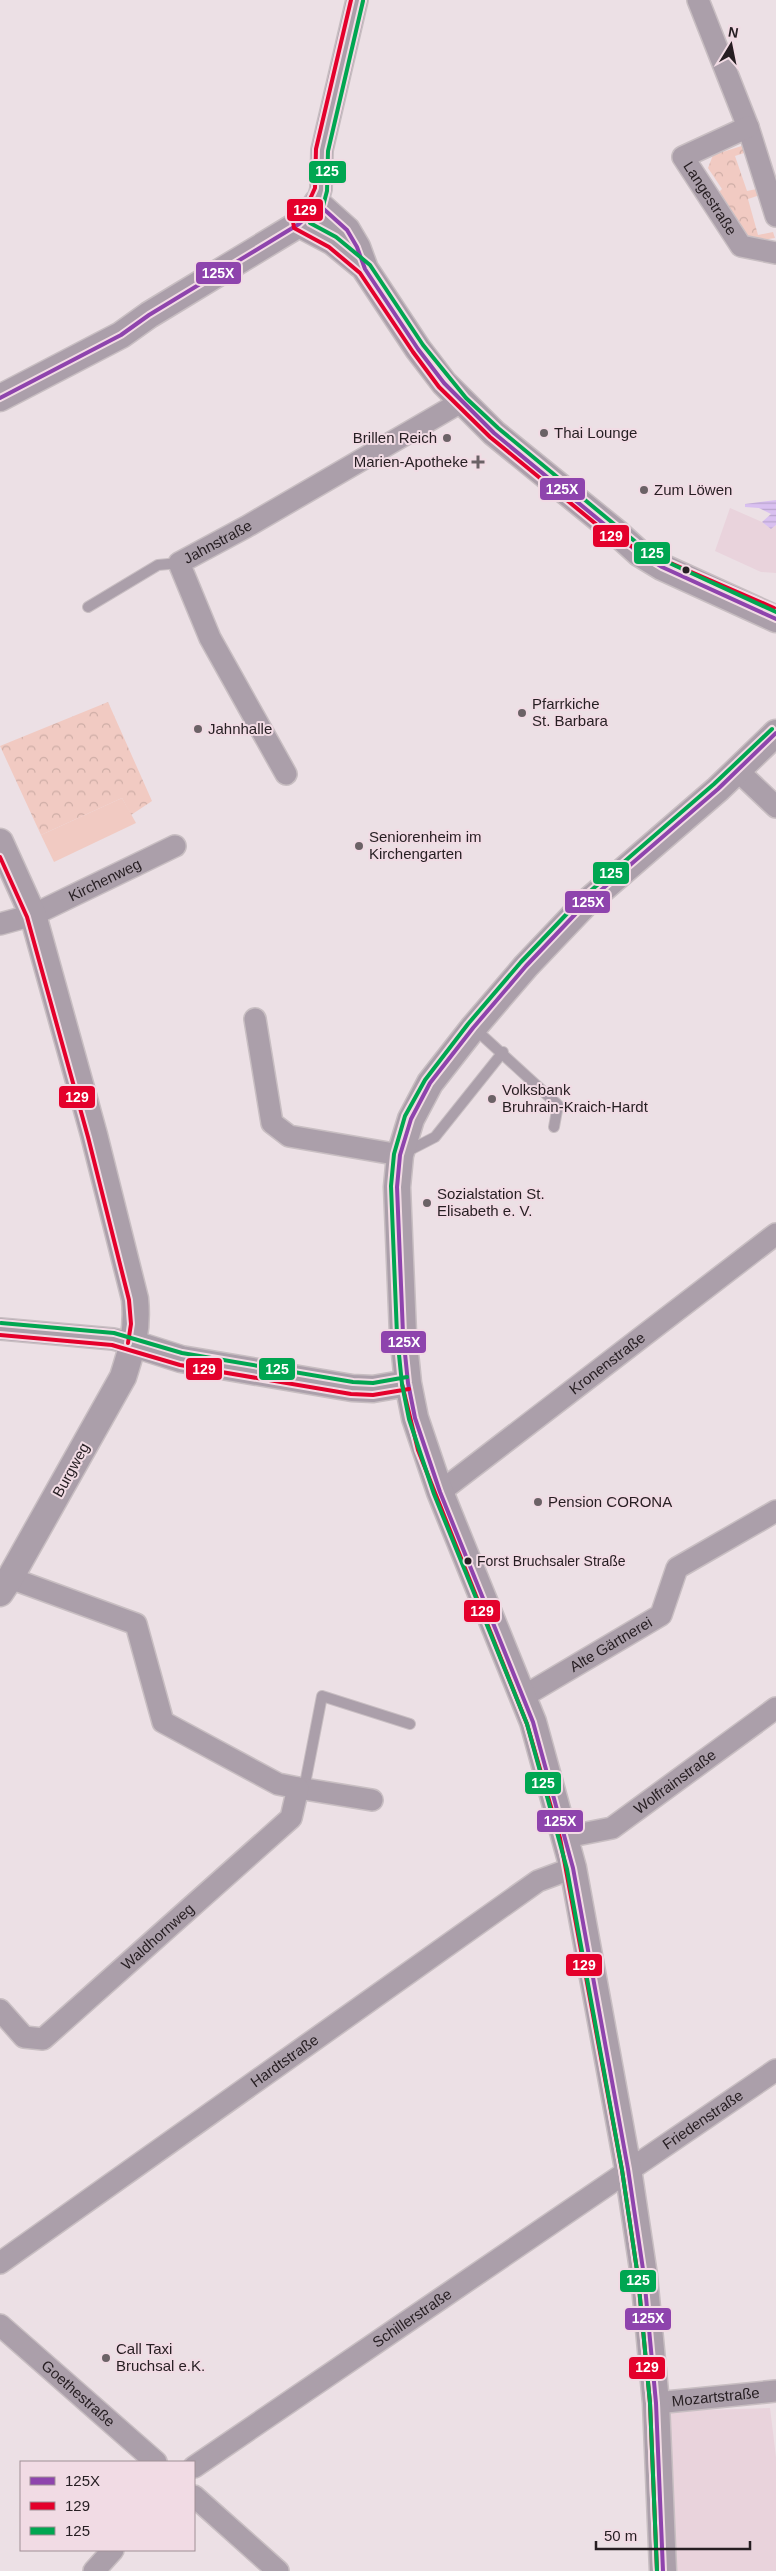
<svg xmlns="http://www.w3.org/2000/svg" width="776" height="2571" viewBox="0 0 776 2571" font-family="Arial,sans-serif">
  <style>
    .built { fill: #e9d3dc }
    .park { fill: url(#park-crowns) }
    .pitch { fill: #f1cac2 }
    .water { fill: url(#water-rules) }
    .lines { fill: none; stroke-linecap: round; stroke-linejoin: round }
    .service-casing { stroke: #c8bec2; stroke-width: 12 }
    .minor-casing { stroke: #c8bec2; stroke-width: 24 }
    .tertiary-casing { stroke: #c8bec2; stroke-width: 29 }
    .service { stroke: #ab9faa; stroke-width: 10 }
    .minor { stroke: #ab9faa; stroke-width: 21 }
    .tertiary { stroke: #ab9faa; stroke-width: 26 }
    .bus-1-casing { stroke: #f1dbe4; stroke-width: 8 }
    .bus-2-casing { stroke: #f1dbe4; stroke-width: 8 }
    .bus-3-casing { stroke: #f1dbe4; stroke-width: 8 }
    .bus-1 { stroke: #8e44ad; stroke-width: 4 }
    .bus-2 { stroke: #e4002b; stroke-width: 4 }
    .bus-3 { stroke: #00a651; stroke-width: 4 }
    .poi-dot { fill: #6b6266; stroke: #f1dbe4; stroke-width: 2 }
    .bus-dot { fill: #261e22; stroke: #f1dbe4; stroke-width: 2 }
    .labels { text-anchor: middle; stroke-width: 4; stroke-linejoin: round; paint-order: stroke }
    .bus-label { font-size: 14px; fill: #261e22; stroke: #f1dbe4; text-anchor: start }
    .street-label { font-size: 15px; fill: #261e22; stroke: #f1dbe4 }
    .poi-label { font-size: 15px; fill: #261e22; stroke: #f1dbe4; text-anchor: start }
    .line-badge { stroke: #f1dbe4; stroke-width: 2 }
    .badge-label { font-size: 14px; text-anchor: middle; font-weight: bold; fill: #fff }
  </style>
  <defs>
    <pattern id="park-crowns" width="20" height="18" patternUnits="userSpaceOnUse" patternTransform="scale(1.25)"><rect width="20" height="18" fill="#f1cac2"/><path d="M2 6a3 3 0 1 1 6 0M12 15a3 3 0 1 1 6 0" fill="none" stroke="#ceada6"/></pattern>
    <pattern id="water-rules" width="6" height="5" patternUnits="userSpaceOnUse" patternTransform="scale(1.25)"><rect width="6" height="5" fill="#d9c0f0"/><path d="M0 2.5h6" fill="none" stroke="#baa5ce"/></pattern>
  </defs>
  <rect width="100%" height="100%" fill="#ece0e5"/>
  <path class="built" d="M730,508L762,522L771,529L776,525V573L761,572L715,551Z
    M770,2408L776,2457V2571H677L670,2411Z"/>
  <path class="park" d="M748,144L750,151L735,156L747,191L761,188L763,194L748,199L758,235L773,232L775,238L756,241L744,234L719,192L722,189L708,168L713,155Z
    M108,702L152,801L131,815L122,798L41,835L0,746Z"/>
  <path class="pitch" d="M122,798L136,823L54,862L41,835Z"/>
  <path class="water" d="M776,500V525L771,529L762,522L771,514L759,508L745,507V504Z"/>
  <g class="lines">
    <g class="service-casing">
      <path id="service" d="M88,607L158,565L179,563
        M474,1028L558,1105L554,1127
        M406,1152L435,1137L503,1052
        M304,1789L322,1696L410,1724"/>
    </g>
    <g class="minor-casing">
      <g id="minor">
        <path d="M698,0L748,127L776,216"/>
        <path id="s1" d="M748,127L683,157L741,246L776,253"/>
        <path d="M317,203L321,189L322,150L357,0"/>
        <path d="M737,770L776,807"/>
        <path id="s2" d="M286,774L210,638L179,563L246,527L461,402"/>
        <path id="s3" d="M0,924L33,915L175,846"/>
        <path d="M255,1019L272,1123L289,1136L400,1155"/>
        <path d="M0,1329L113,1339L134,1344"/>
        <path id="s4" d="M440,1492L776,1234"/>
        <path id="s5" d="M524,1696L661,1615L677,1568L776,1511"/>
        <path d="M298,1788L372,1800"/>
        <path id="s6" d="M566,1837L612,1828L776,1708"/>
        <path id="s7" d="M0,2010L24,2037L43,2039L291,1818L298,1788L278,1784L163,1722L136,1624L10,1578"/>
        <path id="s8" d="M0,2263L538,1881L573,1868"/>
        <path id="s9" d="M0,2325L156,2462"/>
        <path id="s10" d="M656,2403L776,2391"/>
        <path id="s11" d="M194,2467L776,2070"/>
        <path d="M194,2496L278,2571"/>
        <path d="M94,2571L113,2550"/>
      </g>
    </g>
    <g class="tertiary-casing">
      <path id="tertiary" d="M299,224L333,242L361,265
        M0,398L121,335L149,315L299,224L310,214L317,203L347,230L357,247L365,269L418,349L444,383L494,433L617,533L639,553L662,567L776,619
        M0,842L33,915L94,1135L135,1299C138,1330 132,1349 123,1377L10,1578L0,1593
        M134,1344L181,1359L352,1388L373,1389L408,1383
        M663,2571L656,2403L644,2276L628,2169L573,1868L533,1722L440,1492L415,1418L408,1383L403,1334L397,1187L400,1155L411,1119L430,1083L473,1028L526,966L585,904L718,789L776,733"/>
    </g>
    <use href="#service" class="service"/>
    <use href="#minor" class="minor"/>
    <use href="#tertiary" class="tertiary"/>
    <g class="bus-1-casing">
      <path id="bus-1" d="M0,398L121,335L149,315L299,224L310,214L317,203L347,230L357,247L365,269L418,349L444,383L494,433L639,553L662,567L776,619
        M663,2571L656,2403L644,2276L628,2169L573,1868L533,1722L440,1492L415,1418L408,1383L403,1334L397,1187L400,1155L411,1119L430,1083L473,1028L526,966L585,904L718,789L776,733"/>
    </g>
    <g class="bus-2-casing">
      <path id="bus-2" d="M351,0L316,149L315,188L305,210L293,221L294,228L329,247L360,273L413,352L439,387L490,437L613,538L774,608
        M0,857L27,917L88,1137L129,1300L131,1324L128,1343
        M0,1335L112,1345L180,1365L351,1394L373,1395L409,1389
        M402,1384L418,1450L527,1724L560,1838L622,2170L638,2277L650,2403L657,2571"/>
    </g>
    <g class="bus-3-casing">
      <path id="bus-3" d="M363,1L328,151L327,191L323,206L310,223L336,237L370,265L423,345L466,398L498,428L643,548L665,561L776,612
        M1,1323L114,1333L182,1353L353,1382L373,1383L407,1377
        M657,2571L650,2403L638,2277L622,2170L567,1869L527,1724L434,1494L409,1419L402,1384L397,1335L391,1186L394,1154L405,1116L425,1080L468,1024L521,962L580,900L714,784L772,729"/>
    </g>
    <use href="#bus-1" class="bus-1"/>
    <use href="#bus-2" class="bus-2"/>
    <use href="#bus-3" class="bus-3"/>
  </g>
  <g class="poi-dot">
    <circle cx="544" cy="433" r="5"/>
    <circle cx="447" cy="438" r="5"/>
    <path d="M475.5 454.5h5v5h5v5h-5v5h-5v-5h-5v-5h5z"/>
    <circle cx="644" cy="490" r="5"/>
    <circle cx="522" cy="713" r="5"/>
    <circle cx="198" cy="729" r="5"/>
    <circle cx="359" cy="846" r="5"/>
    <circle cx="492" cy="1099" r="5"/>
    <circle cx="427" cy="1203" r="5"/>
    <circle cx="538" cy="1502" r="5"/>
    <circle cx="106" cy="2358" r="5"/>
  </g>
  <g class="bus-dot">
    <circle cx="686" cy="570" r="4.5"/>
    <circle cx="468" cy="1561" r="4.5"/>
  </g>
  <g class="labels">
    <g class="bus-label">
      <text x="477" y="1566">Forst Bruchsaler Straße</text>
    </g>
    <g class="street-label">
      <text dy="5" stroke="none"><textPath href="#s1" startOffset="121">Langestraße</textPath></text>
      <text dy="5" stroke="none"><textPath href="#s2" startOffset="281">Jahnstraße</textPath></text>
      <text dy="5" stroke="none"><textPath href="#s3" startOffset="114">Kirchenweg</textPath></text>
      <text dy="5" stroke="none"><textPath href="#s4" startOffset="211">Kronenstraße</textPath></text>
      <text transform="translate(71 1470) rotate(-61)" y="5">Burgweg</text>
      <text dy="5" stroke="none"><textPath href="#s5" startOffset="101">Alte Gärtnerei</textPath></text>
      <text dy="5" stroke="none"><textPath href="#s6" startOffset="125">Wolfrainstraße</textPath></text>
      <text dy="5" stroke="none"><textPath href="#s7" startOffset="209">Waldhornweg</textPath></text>
      <text dy="5" stroke="none"><textPath href="#s8" startOffset="349">Hardtstraße</textPath></text>
      <text dy="5" stroke="none"><textPath href="#s11" startOffset="616">Friedenstraße</textPath></text>
      <text dy="5" stroke="none"><textPath href="#s11" startOffset="264">Schillerstraße</textPath></text>
      <text dy="5" stroke="none"><textPath href="#s9" startOffset="104">Goethestraße</textPath></text>
      <text dy="5" stroke="none"><textPath href="#s10" startOffset="60">Mozartstraße</textPath></text>
    </g>
    <g class="poi-label">
      <text x="554" y="438">Thai Lounge</text>
      <text x="437" y="443" text-anchor="end">Brillen Reich</text>
      <text x="468" y="467" text-anchor="end">Marien-Apotheke</text>
      <text x="654" y="495">Zum Löwen</text>
      <text x="532" y="709">Pfarrkiche<tspan x="532" dy="17">St. Barbara</tspan></text>
      <text x="208" y="734">Jahnhalle</text>
      <text x="369" y="842">Seniorenheim im<tspan x="369" dy="17">Kirchengarten</tspan></text>
      <text x="502" y="1095">Volksbank<tspan x="502" dy="17">Bruhrain-Kraich-Hardt</tspan></text>
      <text x="437" y="1199">Sozialstation St.<tspan x="437" dy="17">Elisabeth e. V.</tspan></text>
      <text x="548" y="1507">Pension CORONA</text>
      <text x="116" y="2354">Call Taxi<tspan x="116" dy="17">Bruchsal e.K.</tspan></text>
    </g>
  </g>
  <g class="line-badge">
    <rect x="308" y="160" width="39" height="24" rx="5" fill="#00a651"/>
    <rect x="286" y="198" width="38" height="24" rx="5" fill="#e4002b"/>
    <rect x="195" y="261" width="47" height="24" rx="5" fill="#8e44ad"/>
    <rect x="539" y="477" width="47" height="24" rx="5" fill="#8e44ad"/>
    <rect x="592" y="524" width="38" height="24" rx="5" fill="#e4002b"/>
    <rect x="633" y="541" width="38" height="24" rx="5" fill="#00a651"/>
    <rect x="592" y="861" width="38" height="24" rx="5" fill="#00a651"/>
    <rect x="564" y="890" width="47" height="24" rx="5" fill="#8e44ad"/>
    <rect x="58" y="1085" width="38" height="24" rx="5" fill="#e4002b"/>
    <rect x="380" y="1330" width="47" height="24" rx="5" fill="#8e44ad"/>
    <rect x="185" y="1357" width="38" height="24" rx="5" fill="#e4002b"/>
    <rect x="258" y="1357" width="38" height="24" rx="5" fill="#00a651"/>
    <rect x="463" y="1599" width="38" height="24" rx="5" fill="#e4002b"/>
    <rect x="524" y="1771" width="38" height="24" rx="5" fill="#00a651"/>
    <rect x="536" y="1809" width="48" height="24" rx="5" fill="#8e44ad"/>
    <rect x="565" y="1953" width="38" height="24" rx="5" fill="#e4002b"/>
    <rect x="619" y="2269" width="38" height="24" rx="5" fill="#00a651"/>
    <rect x="624" y="2307" width="48" height="24" rx="5" fill="#8e44ad"/>
    <rect x="628" y="2356" width="38" height="24" rx="5" fill="#e4002b"/>
  </g>
  <g class="badge-label">
    <text x="327" y="176">125</text>
    <text x="305" y="215">129</text>
    <text x="218" y="278">125X</text>
    <text x="562" y="494">125X</text>
    <text x="611" y="541">129</text>
    <text x="652" y="558">125</text>
    <text x="611" y="878">125</text>
    <text x="588" y="907">125X</text>
    <text x="77" y="1102">129</text>
    <text x="404" y="1347">125X</text>
    <text x="204" y="1374">129</text>
    <text x="277" y="1374">125</text>
    <text x="482" y="1616">129</text>
    <text x="543" y="1788">125</text>
    <text x="560" y="1826">125X</text>
    <text x="584" y="1970">129</text>
    <text x="638" y="2285">125</text>
    <text x="648" y="2323">125X</text>
    <text x="647" y="2372">129</text>
  </g>
  <rect x="20" y="2461" width="175" height="90" fill="#f1dbe4" stroke="#a08f96"/>
  <rect x="30" y="2477" width="25" height="8" fill="#8e44ad" stroke="#a08f96"/>
  <text x="65" y="2486" font-size="15" fill="#261e22">125X</text>
  <rect x="30" y="2502" width="25" height="8" fill="#e4002b" stroke="#a08f96"/>
  <text x="65" y="2511" font-size="15" fill="#261e22">129</text>
  <rect x="30" y="2527" width="25" height="8" fill="#00a651" stroke="#a08f96"/>
  <text x="65" y="2536" font-size="15" fill="#261e22">125</text>
  <g transform="translate(731 45) rotate(10)" stroke="#f1dbe4" stroke-width="4" paint-order="stroke">
  <path d="M0-4L9 19L0 12L-9 19Z" fill="#261e22"/>
  <text y="-8" font-size="14" font-weight="bold" text-anchor="middle" fill="#261e22">N</text>
  </g>
  <path d="M596 2541v8h154v-8" fill="none" stroke="#261e22" stroke-width="2.5"/>
  <text x="604" y="2541" font-size="15" fill="#261e22" stroke="#f1dbe4" stroke-width="4" paint-order="stroke">50 m</text>
</svg>
